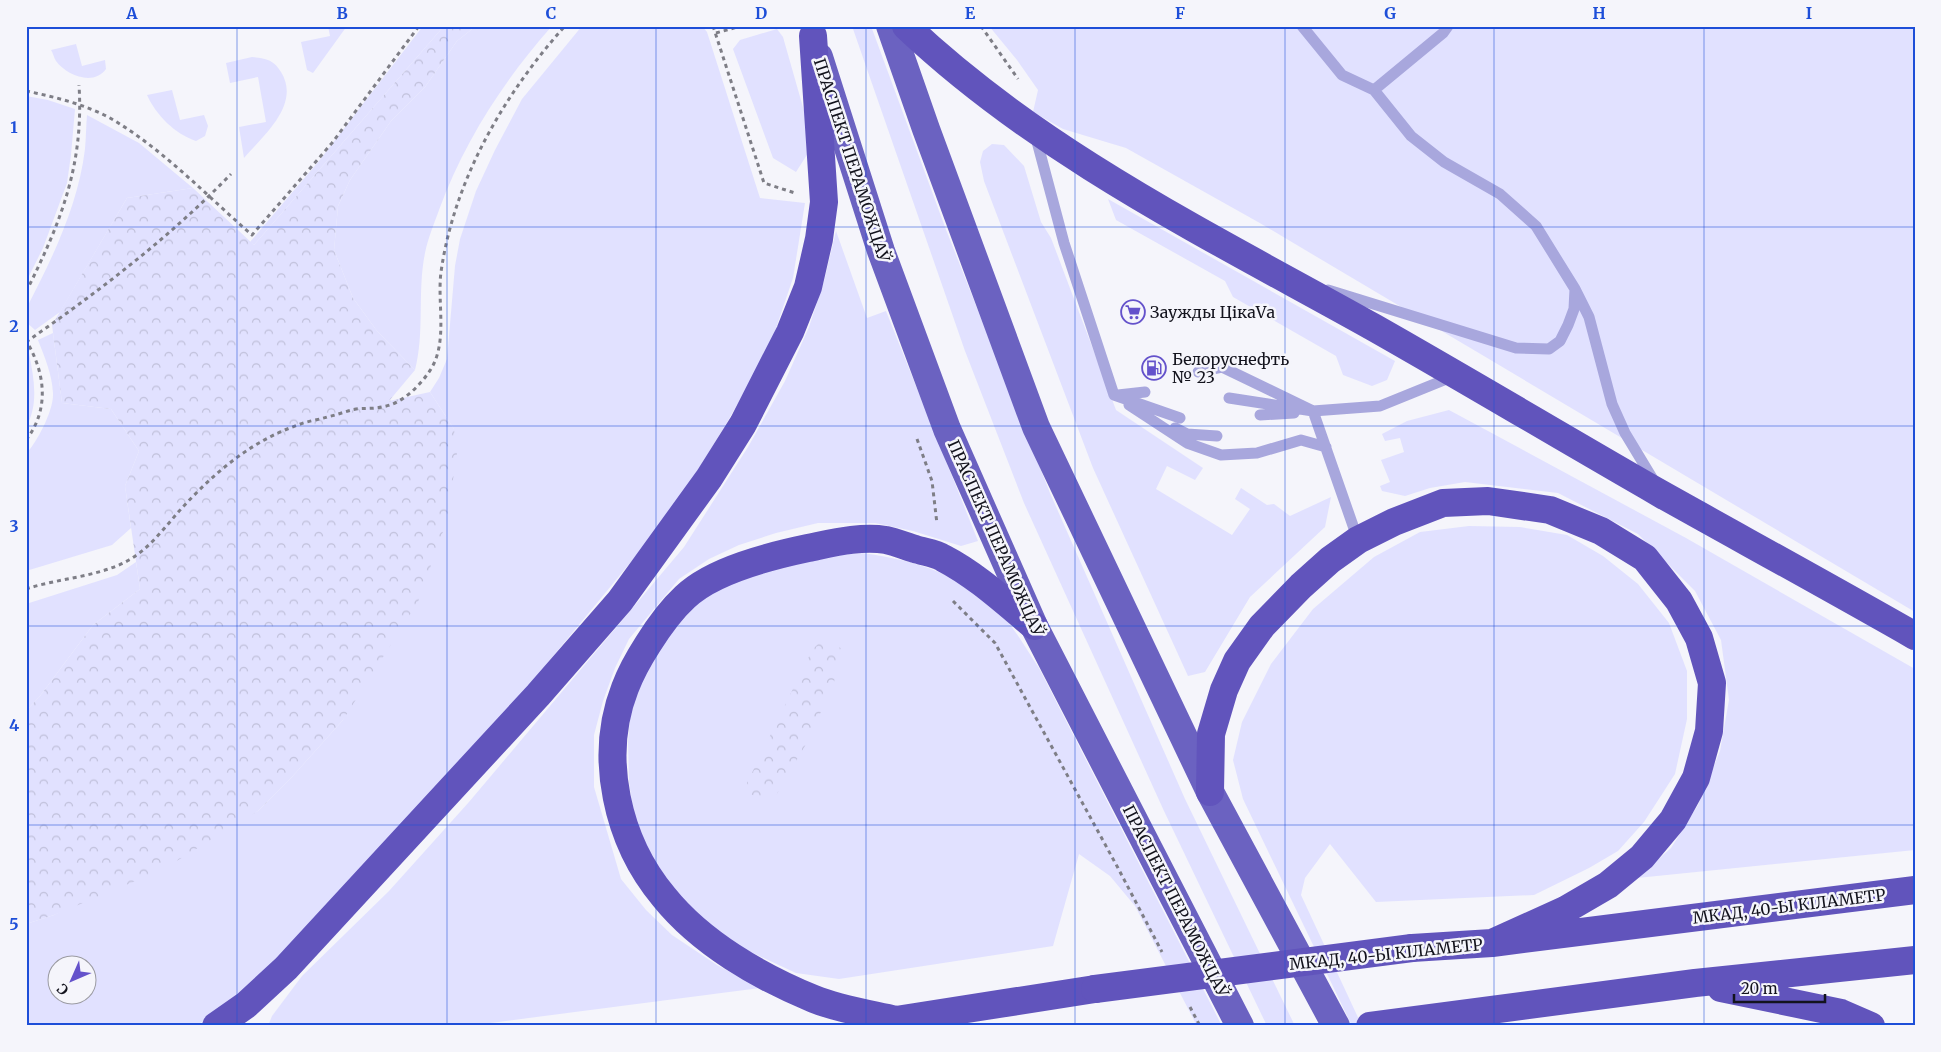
<svg xmlns="http://www.w3.org/2000/svg" width="1941" height="1052" viewBox="0 0 1941 1052" font-family="Merriweather,serif">
  <style>
    .grass { fill: #e1e1ff; fill-rule: evenodd }
    .forest { fill: url(#forest-crowns) }
    .lines { fill: none; stroke-linecap: round; stroke-linejoin: round }
    .path { stroke: #7e7e86; stroke-width: 3; stroke-dasharray: 4 4; stroke-linecap: butt }
    .service { stroke: #a8a7dd; stroke-width: 11 }
    .primary { stroke: #6b62c1; stroke-width: 28 }
    .trunk { stroke: #6154bc; stroke-width: 28 }
    .trunk-bridge { stroke: #6154bc; stroke-width: 28 }
    .grid { fill: none; stroke: #1d4ed8; stroke-width: 1; stroke-opacity: 0.55 }
    .labels { text-anchor: middle; stroke-width: 5; stroke-linejoin: round; paint-order: stroke }
    .street-label { font-size: 16px; fill: #13131d; stroke: #f5f5fb }
    .poi-label { font-size: 16px; fill: #13131d; stroke: #f5f5fb; text-anchor: start }
    .neatline { fill: none; stroke: #1d4ed8; stroke-width: 2 }
    .grid-label { font-size: 16px; text-anchor: middle; font-weight: bold; fill: #1d4ed8 }
  </style>
  <defs>
    <pattern id="forest-crowns" width="20" height="18" patternUnits="userSpaceOnUse" patternTransform="scale(1.25)"><rect width="20" height="18" fill="#e1e1ff"/><path d="M2 6a3 3 0 1 1 6 0M12 15a3 3 0 1 1 6 0" fill="none" stroke="#c0c0da"/></pattern>
  </defs>
  <rect width="100%" height="100%" fill="#f5f5fb"/>
  <path class="grass" d="M328,26H347L313,73L307,70L301,42L330,36Z
    M423,26H444L254,245L250,242L319,161Z
    M476,26H552C504,80 464,142 439,210C434,224 428,238 425,253C417,292 425,332 415,370L377,331L353,298L334,250L338,206L350,180L391,121L425,87L457,41Z
    M582,26H702L707,32L760,198L805,203L793,278L774,334L753,376L725,426L694,476L658,529L455,775L289,952L216,1014L195,1026H26V924L54,915L258,811L291,778L343,720L454,429L430,392L439,378L447,359L455,266L460,239L476,191L495,150L522,99ZM58,964H88V994H58Z
    M852,26H871L945,227L1050,493L1185,799L1295,1026H1267L1164,811L1024,503L965,351Z
    M989,26H1915V612L1258,222L1126,148L1063,129L1033,112L1038,90L1017,60Z
    M777,29L783,37L810,132V150L796,172L773,158L733,49L740,40Z
    M76,44L82,66L105,60L106,69C94,86 67,76 56,61C54,58 53,53 51,50Z
    M252,57C266,58 274,60 281,72C301,104 264,135 244,158L239,127L266,122L258,77L230,83L226,63Z
    M172,90L180,120L204,115L208,126L205,136L196,141C175,134 156,115 147,95Z
    M26,96L48,100L75,109L71,155L67,183L43,248L26,282Z
    M87,115L139,143L193,188L127,198L60,312L35,330L26,322V309C52,259 78,206 85,149C86,138 86,126 87,115Z
    M992,144L1004,145L1024,166L1041,222L1051,238L1116,410L1203,468L1195,480L1167,466L1156,489L1232,535L1250,509L1235,499L1241,488L1267,505L1274,504L1290,516L1331,497L1325,527L1250,597L1205,672L1188,676L1093,468L984,181L980,162L983,151Z
    M1108,199L1395,361L1387,380L1372,386L1343,375L1336,356L1233,297L1225,281L1116,220Z
    M836,231L867,318L886,311L978,541L961,546L913,531L875,523H818L776,533L739,545L709,559L679,579L629,639L615,668L603,701L594,735V787L621,879L646,910L672,935L717,965L760,988L467,1026H268L272,1016L302,976L389,891L469,802L684,547L748,447L785,381L809,327L824,281Z
    M53,333L62,403L111,409L139,451L125,486L131,528L112,545L26,571V454C37,442 54,410 53,393C52,374 45,358 38,340Z
    M29,353C34,379 39,404 26,427V355Z
    M1449,410L1686,538L1915,669V850L1637,878L1671,848L1698,805L1720,751L1729,700L1721,640L1695,591L1638,534L1558,493L1465,482L1430,488L1405,496L1382,491L1380,486L1390,482L1381,460L1404,452L1400,438L1385,441L1382,434L1407,421Z
    M1469,526L1520,527L1567,535L1603,556L1638,584L1669,623L1687,671V719L1675,774L1644,822L1618,851L1589,868L1534,895L1376,902L1330,844L1305,878L1301,895L1362,1026H1352L1243,799L1233,760L1242,722L1271,664L1313,609L1374,557L1420,532Z
    M862,553C919,561 962,574 1003,617C1017,631 1027,651 1039,668L1222,1026H1197L1135,906L1110,876L1079,854L1053,946L839,979L796,973L742,948L707,922L676,894L651,860L635,822L629,782L628,742L630,718L638,689L654,656L673,631L697,604L725,585L753,575L825,556Z
    M136,562L140,589L93,625L40,696L26,711V604L117,575Z"/>
  <path class="forest" d="M444,26H476L457,41L425,87L391,121L350,180L338,206L334,250L353,298L377,331L415,370L389,401L430,392L454,429L457,455L446,523L418,602L343,720L291,778L258,811L162,870L54,915L26,924V711L40,696L93,625L140,589L125,486L139,451L111,409L62,403L52,325L127,198L193,188L254,245Z
    M821,641C831,641 836,642 842,650L833,686L805,746L775,797L761,799L748,793L747,783L806,662L813,649Z"/>
  <g class="lines">
    <path class="path" d="M713,26L764,183L795,193
      M981,26L1018,79
      M716,33L741,26
      M26,91C55,97 84,104 110,118C163,149 206,195 252,235L332,143L419,26
      M26,292C61,222 84,165 79,85
      M26,342C98,292 169,238 231,174
      M917,439L932,481L937,524
      M26,440C50,409 45,373 27,342
      M26,589C59,578 99,577 129,560C150,548 165,527 181,509C214,473 251,441 298,425C307,421 318,420 327,417C337,415 346,411 356,409C365,408 373,409 382,407C402,404 420,386 431,369C448,341 437,303 441,272C454,180 504,94 565,26
      M953,601L995,643L1118,868L1162,952
      M1190,1007L1200,1026"/>
    <path class="service" d="M1302,26L1342,75L1374,90L1411,136L1444,162L1500,194L1536,226L1575,289L1589,317L1612,404L1625,433L1654,481
      M1374,90L1443,33L1448,26
      M1035,134L1064,243L1114,395L1180,418
      M1328,290L1516,348L1549,349L1560,341L1568,325L1574,309L1575,289
      M1198,372L1222,367L1313,411L1358,540
      M1118,395L1145,392
      M1229,398L1313,411L1380,406L1454,376
      M1129,405L1187,443L1221,455L1257,453L1301,440L1326,447
      M1260,415L1294,413
      M1175,428L1187,434L1217,436"/>
    <path class="primary" d="M890,26L926,129L1036,427L1210,792L1336,1026
      M819,57L881,251L947,429L1034,626L1240,1026"/>
    <path class="trunk" d="M906,26C1041,154 1212,237 1373,327C1470,382 1565,439 1661,494C1745,541 1831,588 1915,636
      M1210,792L1211,734L1224,690L1237,661L1262,626L1301,586L1330,560L1358,540L1394,522L1443,503L1488,501L1550,510L1601,531L1645,558L1679,601L1699,638L1712,683L1709,731L1696,778L1673,820L1642,857L1608,885L1565,910L1492,943
      M1412,948L1492,943L1915,890
      M1721,988L1841,1013L1871,1026
      M896,1020C870,1014 838,1009 814,999C760,977 701,943 664,897C617,841 598,757 625,688C631,672 639,658 648,644C658,628 671,610 685,597C713,570 770,556 808,548C833,543 860,536 886,540C896,542 905,546 915,549C924,552 935,553 943,558C976,575 1005,602 1034,626
      M877,1023L1095,989
      M216,1026L246,1005L286,968L538,695L620,601L709,478L743,424L790,332L808,287L819,239L824,202L813,36
      M1370,1026L1695,983L1915,960"/>
    <path class="trunk-bridge" d="M1095,989L1412,948"/>
  </g>
  <path class="grid" d="M237,26V1026M447,26V1026M656,26V1026M866,26V1026M1075,26V1026M1285,26V1026M1494,26V1026M1704,26V1026M26,227H1915M26,426H1915M26,626H1915M26,825H1915"/>
  <defs>
    <g id="supermarket-ring" transform="scale(1.25)"><circle r="9.5" fill="#f5f5fb" stroke="#6452cb" stroke-width="1.5"/><path d="M-6-5.5h2.5l.6 2H6L4.5 2H-2.5L-4.4-4H-6ZM-1.5 3.2a1.3 1.3 0 1 0 .1 0ZM3 3.2a1.3 1.3 0 1 0 .1 0Z" fill="#6452cb"/></g>
    <g id="fuel-ring" transform="scale(1.25)"><circle r="9.5" fill="#f5f5fb" stroke="#6452cb" stroke-width="1.5"/><path d="M-5.5-6h7V0h2V4h1.3V-2.5L3-4.5l.8-.8L6-3V5H2.5V1h-1V6h-7ZM-4.2-4.7v3.2H.2V-4.7Z" fill="#6452cb"/></g>
  </defs>
  <g fill-rule="evenodd">
    <use href="#supermarket-ring" x="1133" y="312"/>
    <use href="#fuel-ring" x="1154" y="368"/>
  </g>
  <g class="labels">
    <g class="street-label">
      <text transform="translate(852 160) rotate(72)" y="6">ПРАСПЕКТ ПЕРАМОЖЦАЎ</text>
      <text transform="translate(996 538) rotate(66)" y="6">ПРАСПЕКТ ПЕРАМОЖЦАЎ</text>
      <text transform="translate(1176 901) rotate(63)" y="6">ПРАСПЕКТ ПЕРАМОЖЦАЎ</text>
      <text transform="translate(1789 906) rotate(-7)" y="6">МКАД, 40-Ы КІЛАМЕТР</text>
      <text transform="translate(1386 954) rotate(-6)" y="6">МКАД, 40-Ы КІЛАМЕТР</text>
    </g>
    <g class="poi-label">
      <text x="1150" y="318">Заужды ЦікаVа</text>
      <text x="1172" y="365">Белоруснефть<tspan x="1172" dy="18">№ 23</tspan></text>
    </g>
  </g>
  <rect width="1941" height="1052" fill="none" stroke="#f5f5fb" stroke-width="55"/>
  <g transform="translate(72 980) rotate(225)"><circle r="24" fill="#f5f5fb" stroke="#9b9ba2"/>
  <path d="M0-4L9 19L0 12L-9 19Z" fill="#6452cb"/>
  <text y="-8" font-size="14" font-weight="bold" text-anchor="middle" fill="#13131d">С</text>
  </g>
  <path d="M1734 994v8h91v-8" fill="none" stroke="#13131d" stroke-width="2.5"/>
  <text x="1741" y="994" font-size="15" fill="#13131d" stroke="#f5f5fb" stroke-width="4" paint-order="stroke">20 m</text>
  <rect x="28" y="28" width="1886" height="996" class="neatline"/>
  <g class="grid-label">
    <text x="132" y="19">A</text>
    <text x="342" y="19">B</text>
    <text x="551" y="19">C</text>
    <text x="761" y="19">D</text>
    <text x="970" y="19">E</text>
    <text x="1180" y="19">F</text>
    <text x="1390" y="19">G</text>
    <text x="1599" y="19">H</text>
    <text x="1809" y="19">I</text>
    <text x="14" y="133">1</text>
    <text x="14" y="332">2</text>
    <text x="14" y="532">3</text>
    <text x="14" y="731">4</text>
    <text x="14" y="930">5</text>
  </g>
</svg>
